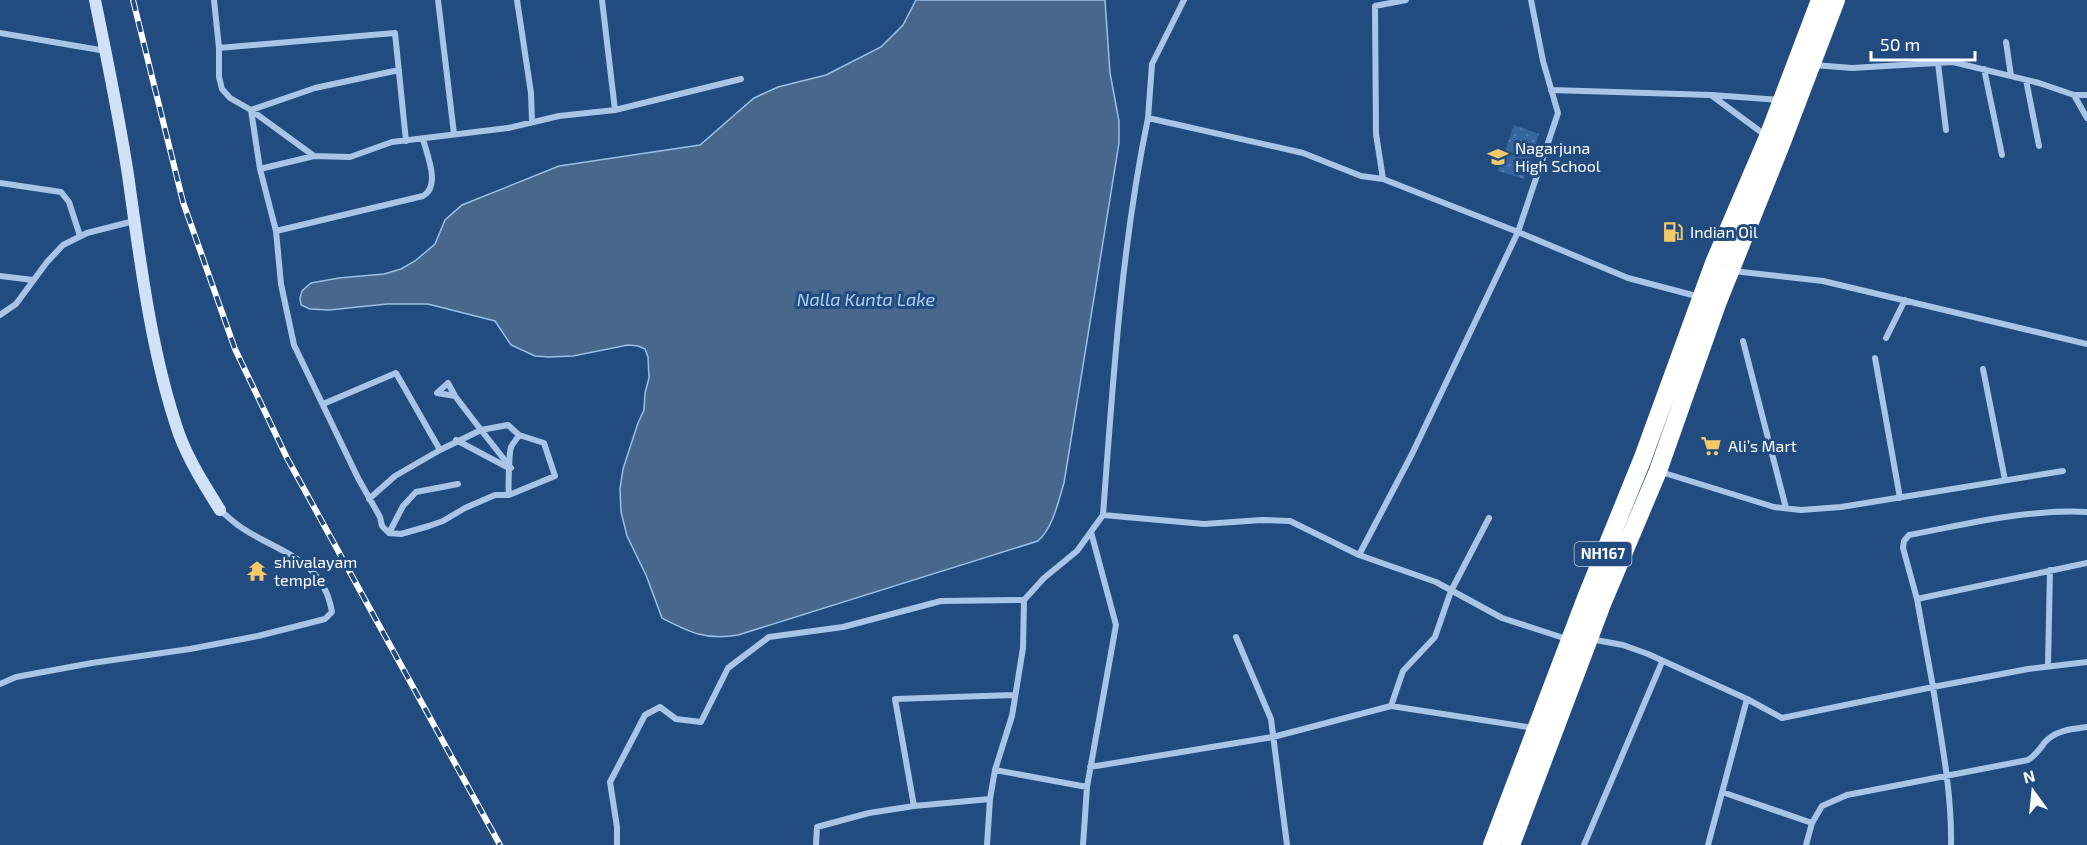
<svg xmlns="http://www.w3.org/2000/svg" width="2087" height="845" viewBox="0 0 2087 845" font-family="'Exo 2',sans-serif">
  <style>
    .grass { fill: url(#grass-dots) }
    .water { fill: #48678d; stroke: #9bc0e8; stroke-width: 1.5 }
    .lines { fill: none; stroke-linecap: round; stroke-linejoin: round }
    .street { stroke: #a8c5e7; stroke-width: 6 }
    .secondary { stroke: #d2e2f6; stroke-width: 12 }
    .highway { stroke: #fff; stroke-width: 18 }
    .rail-casing { stroke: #fff; stroke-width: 6 }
    .rail { stroke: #224c80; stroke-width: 4; stroke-dasharray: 11; stroke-linecap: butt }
    .labels { text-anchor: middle; stroke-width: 6; stroke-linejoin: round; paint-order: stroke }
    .shield { fill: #224c80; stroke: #bdc9d9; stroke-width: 1.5 }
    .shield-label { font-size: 15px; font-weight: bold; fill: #fff }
    .poi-label { font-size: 16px; fill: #fff; stroke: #224c80; text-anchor: start }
    .water-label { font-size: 18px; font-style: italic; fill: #b3cfef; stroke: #224c80 }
  </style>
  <defs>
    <pattern id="grass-dots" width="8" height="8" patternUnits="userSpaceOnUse" patternTransform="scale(1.5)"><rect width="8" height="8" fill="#36669e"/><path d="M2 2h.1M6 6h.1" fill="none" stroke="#547dad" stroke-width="1.8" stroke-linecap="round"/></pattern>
  </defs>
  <rect width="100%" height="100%" fill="#224c80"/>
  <path class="grass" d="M1514,125L1539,134L1524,179L1498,171Z"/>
  <path class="water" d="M916,0H1105L1110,73L1119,121V143L1064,483C1058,502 1053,528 1038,541L738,635C706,641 689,632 662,618L646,575L627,536L621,512L620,489L623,469L638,423L644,410L645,393L649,378L648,357L645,349L638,346L628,345L573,356L549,357L535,356L511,345L495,321L428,304H387L329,310L310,309L301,305L300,298L302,291L311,283L339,278L384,274L401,269L415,261L435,244L445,220L462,205L559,166L700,145L754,98L778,87L826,75L881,47L903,25Z"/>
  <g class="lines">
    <path class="street" d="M214,0L219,48V77L222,89L230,98L251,110L260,169L276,231L281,284L294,345L358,478L380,517L382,526L389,533L401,534L429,526L443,521L465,508L495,495H509L555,476L544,443L519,435L508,425L481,430L511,468
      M438,0L454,134
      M517,0L531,93L532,121
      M602,0L615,110
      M1184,0L1152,64L1148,118L1303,153L1361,176L1383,179L1376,134L1375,6L1406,0
      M1531,0L1543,61L1558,113L1518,232L1628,278L1700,297
      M0,33L106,51
      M2006,42L2011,76
      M219,48L395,33L406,141
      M1938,63L1946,130
      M1814,65L1852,68L1953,62L2039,83L2074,95H2087
      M1984,69L2002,155
      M2026,80L2039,146
      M1551,90L1711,95L1765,135
      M1712,95L1780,100
      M2074,95L2087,118
      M251,110L315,88L399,70
      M251,110L314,156
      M1148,118C1121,248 1113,382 1103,515L1204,524L1262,520L1290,521L1359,555L1436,582L1502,618L1567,639
      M260,169L314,156L350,157L392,142L508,128L559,116L615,110L741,79
      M0,183L61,192L69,202L80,236
      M276,231L423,196C441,186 427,155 423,139
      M1733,271L1823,281L2087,344
      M0,276L33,280
      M0,315L16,304L47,262L63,245L87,233L134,221
      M1886,338L1905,300
      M1743,341L1786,508
      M1875,358L1900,498
      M1983,369L2005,480
      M323,404L396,373L440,450L395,476L369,499
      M456,440L509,468
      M440,450L481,430L455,396L448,383L437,393L455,396
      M1661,472L1774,507L1801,510L1841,507L2063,471
      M509,495C508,490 509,453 511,447C513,443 517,439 519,435
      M389,533L403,506L416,492L458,484
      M1359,555L1412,454L1518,232L1383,179
      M1917,599L1903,548L1904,541L1909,535C1968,524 2026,509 2087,512
      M1236,637L1271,719L1287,845
      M1590,639L1623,645L1648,654L1747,699L1782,718L1933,687L1917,599L2087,563
      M2048,666L2050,570
      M0,684L16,677L92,663L190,649L258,636L325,619L332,612C323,559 280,553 242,528C234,523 227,516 220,510
      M1391,706L1403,671L1435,637L1451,591L1489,518
      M1090,767L1273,737L1391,706L1534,728
      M1087,787L995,770L1012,716L1023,648L1024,600L1044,578L1077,551L1103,515
      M1722,792L1812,823L1806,845
      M914,806L990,799L995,770
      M1812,823L1822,806L1847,795L2028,760C2036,755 2039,750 2045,742C2056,730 2072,729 2087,727
      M617,845V827L610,782L645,715L660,707L676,719L701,722L728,668L769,637L843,627L941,601L1024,600
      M816,845L817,827L869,813L914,806L895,699L1014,695
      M987,845L990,799
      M1083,845L1087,787L1116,625L1091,532
      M1584,845L1662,662
      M1708,845L1747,699
      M1951,845C1952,792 1941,739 1933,687L2028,669L2087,662"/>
    <path class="secondary" d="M95,0C107,58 119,116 128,175C140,260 151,353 179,434C189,461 205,486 220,510"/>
    <path class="highway" d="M1492,845L1586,598L1642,460L1714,263L1768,137L1820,0
      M1511,845L1602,604L1658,471L1717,304L1782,142L1836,0"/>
    <g class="rail-casing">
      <path id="rail" d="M133,0L183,202L235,349L287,458L500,845"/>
    </g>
    <use href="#rail" class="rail"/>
  </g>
  <defs>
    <g id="school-bare" transform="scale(1.62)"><path d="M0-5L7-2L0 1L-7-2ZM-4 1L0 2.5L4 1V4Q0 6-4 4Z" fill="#f3c969" stroke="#224c80" stroke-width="2.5" paint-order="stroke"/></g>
    <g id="fuel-bare" transform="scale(1.62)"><path d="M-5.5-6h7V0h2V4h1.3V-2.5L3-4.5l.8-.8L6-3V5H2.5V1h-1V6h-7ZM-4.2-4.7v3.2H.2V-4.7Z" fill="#f3c969" stroke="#224c80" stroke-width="2.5" paint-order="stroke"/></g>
    <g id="supermarket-bare" transform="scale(1.62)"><path d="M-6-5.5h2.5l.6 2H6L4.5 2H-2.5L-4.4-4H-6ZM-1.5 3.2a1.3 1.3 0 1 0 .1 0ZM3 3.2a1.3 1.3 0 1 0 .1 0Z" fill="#f3c969" stroke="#224c80" stroke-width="2.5" paint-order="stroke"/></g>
    <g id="temple-bare" transform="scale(1.62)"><path d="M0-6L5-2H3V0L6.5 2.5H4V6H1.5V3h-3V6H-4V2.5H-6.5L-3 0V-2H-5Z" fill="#f3c969" stroke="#224c80" stroke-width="2.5" paint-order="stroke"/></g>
  </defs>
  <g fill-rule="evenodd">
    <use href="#school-bare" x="1498" y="157"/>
    <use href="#fuel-bare" x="1673" y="232"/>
    <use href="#supermarket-bare" x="1711" y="446"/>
    <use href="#temple-bare" x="257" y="571"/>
  </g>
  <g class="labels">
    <rect class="shield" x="1574.5" y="542" width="57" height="24" rx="4.5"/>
    <g class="shield-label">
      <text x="1603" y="559">NH167</text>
    </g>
    <g class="poi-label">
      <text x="1515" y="154">Nagarjuna<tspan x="1515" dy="18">High School</tspan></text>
      <text x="1690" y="238">Indian Oil</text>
      <text x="1728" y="452">Ali’s Mart</text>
      <text x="274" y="568">shivalayam<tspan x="274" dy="18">temple</tspan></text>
    </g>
    <g class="water-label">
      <text x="866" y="306">Nalla Kunta Lake</text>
    </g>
  </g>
  <g transform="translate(2033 791) rotate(345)" stroke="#224c80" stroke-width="4.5" paint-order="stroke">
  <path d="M0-4.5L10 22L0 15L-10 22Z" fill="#ffffff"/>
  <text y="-9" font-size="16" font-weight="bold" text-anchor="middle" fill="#ffffff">N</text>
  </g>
  <path d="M1871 51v9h104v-9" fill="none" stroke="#ffffff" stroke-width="3"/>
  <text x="1880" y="51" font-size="18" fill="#ffffff" stroke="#224c80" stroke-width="4.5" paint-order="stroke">50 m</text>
</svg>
